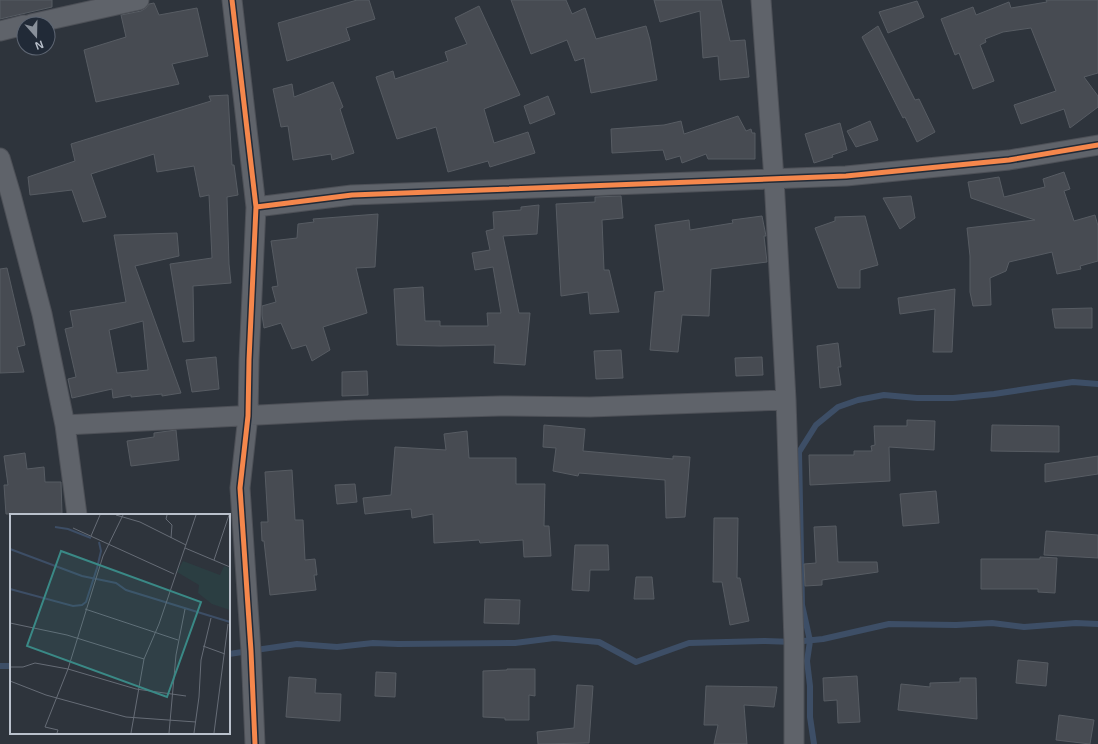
<svg xmlns="http://www.w3.org/2000/svg" width="1098" height="744" viewBox="0 0 1098 744" font-family="Arial,sans-serif">
  <style>
    .lines { fill: none; stroke-linecap: round; stroke-linejoin: round }
    .stream { stroke: #3d4e66; stroke-width: 6 }
    .building { fill: #474b52; stroke: #575c63; fill-rule: evenodd }
    .street-casing { stroke: #4d5057; stroke-width: 21 }
    .street { stroke: #5f636a; stroke-width: 19 }
    .cycleway-casing { stroke: #212a37; stroke-width: 8 }
    .cycleway { stroke: #f5874c; stroke-width: 5 }
    .inset-river { fill: none; stroke: #3d4e66; stroke-width: 2 }
    .inset-road { fill: none; stroke: #666c76; stroke-width: 1 }
    .view { fill: #3a8986; fill-opacity: 0.15; stroke: #3a8986; stroke-width: 2 }
    .inset-edge { fill: none; stroke: #bac1cc; stroke-width: 2 }
  </style>
  <rect width="100%" height="100%" fill="#2e343c"/>
  <g class="lines">
    <path class="stream" d="M229,654L297,644L337,647L373,643L398,644L515,643L554,638L599,642L636,662L689,643L765,641L794,642L823,639L889,624L956,625L992,623L1024,627L1076,623L1098,624
      M0,666H11
      M814,744L810,717V686L807,661L810,641L802,605L799,452L816,425L838,407L858,400L884,395L917,398H953L994,394L1073,382L1098,384"/>
  </g>
  <path class="building" d="M0,0H52V7L0,19Z
    M357,0H369L375,19L346,28L350,40L287,61L278,23Z
    M511,0H566L572,14L585,8L596,39L646,26L650,40L657,80L591,93L584,58L575,61L567,40L531,54Z
    M654,0H721L730,41L745,40L749,77L720,80L718,56L703,58L700,11L660,22Z
    M1046,0H1098V73L1084,77L1098,96V107L1070,128L1064,109L1021,124L1014,105L1056,91L1031,28L1003,32L985,39L986,42L980,45L994,81L973,89L959,53L955,55L941,19L973,7L976,15L1009,2L1011,8L1047,2Z
    M917,1L924,17L888,33L879,12Z
    M154,3L159,15L197,8L208,56L172,64L179,84L96,102L84,50L126,37L121,15L141,11L146,8L149,4Z
    M479,6L520,95L484,109L494,143L528,132L535,153L490,167L488,161L448,172L436,127L397,139L376,77L393,71L395,79L448,61L445,52L467,44L455,18Z
    M878,26L915,100L919,99L935,132L917,142L905,117L903,118L862,37Z
    M333,82L343,107L340,109L354,153L332,160L331,154L293,160L288,126L281,127L273,89L292,84L294,97Z
    M228,95L232,165H234L238,195L227,197L229,264L231,283L193,286L194,341L183,342L170,264L212,258L209,195L200,197L194,166L157,172L154,154L91,174L106,217L83,222L72,190L30,195L28,177L75,161L71,144L211,101L209,96Z
    M548,96L555,114L530,124L524,106Z
    M738,116L746,131L751,129L752,133H755V159H708L706,154L682,163L680,156L666,160L663,150L612,153L611,129L664,125L681,121L684,134Z
    M870,121L878,140L856,147L847,131Z
    M840,123L847,150L832,155L833,157L814,163L805,134Z
    M1064,172L1070,189L1064,191L1074,221L1095,215L1098,226V261L1080,266L1081,269L1057,274L1052,252L1009,262L1006,271L990,278L991,305L973,306L970,292V256L967,228L1035,220L971,198L968,182L999,177L1004,197L1045,187L1043,179Z
    M621,196L623,218L602,220L604,270H609L619,312L590,314L588,292L561,296L556,204L595,202V197Z
    M911,196L915,218L900,229L883,198Z
    M539,205L537,234L503,236L519,313H530L525,365L494,363L495,345L440,346L397,345L394,289L423,287L425,321H440V326H488L487,313H501L493,267L475,270L472,253L490,250L486,231L494,229L493,212L521,210V207Z
    M378,214L375,267L356,268L367,313L323,327L330,350L312,361L306,345L292,349L281,323L264,328L262,315V306L276,302L272,287L278,286L271,241L297,238L298,224L314,222L313,219Z
    M762,216L766,236H764L767,262L711,269L709,316L682,315L678,352L650,350L655,292L664,291L655,225L689,220L690,230L733,223L732,220Z
    M865,216L878,265L860,270V288H838L815,228L835,221V217Z
    M177,233L179,256L135,266L181,393L162,396V394L131,397V395L113,398L112,389L72,398L68,379L76,377L65,329L73,327L70,311L126,302L114,235ZM143,321L148,370L117,373L109,330Z
    M7,268L25,345L17,347L24,372L0,373V269Z
    M955,289L952,352H933L935,309L900,314L898,298Z
    M1092,308V328H1055L1052,309Z
    M838,343L841,367H838L841,385L820,388L817,346Z
    M621,350L623,378L596,379L594,351Z
    M216,357L219,389L192,392L186,360Z
    M762,357L763,375L736,376L735,358Z
    M367,371L368,395L342,396V372Z
    M907,420L935,421L934,450L889,447L890,481L810,485L809,455H854V451H872L871,446L875,445L874,426H907Z
    M544,425L585,429L583,451L673,459V456L690,457L685,517L666,518L665,480L579,473L578,476L553,471L556,448L543,447Z
    M992,425L1059,426V452L991,451Z
    M176,430L179,460L131,466L127,441L154,437V433Z
    M467,431L469,458H516V484H545L544,526H549L551,556L524,557L523,540L480,543L479,540L434,543L433,514L412,518L411,509L365,514L363,498L391,495L395,447L446,450L444,434Z
    M25,453L27,469L44,467L45,482H61L62,513L6,514L4,485H8L4,456Z
    M1098,456V474L1045,482V464Z
    M292,470L295,520H303L305,560L315,559L317,575H314L316,590L270,595L264,541H262L261,522H268L265,472Z
    M355,484L357,502L337,504L335,485Z
    M936,491L939,523L903,526L900,494Z
    M714,518H738L737,578H740L749,621L730,625L722,582H713Z
    M836,526L838,562H877L878,572L822,580V585L805,586L804,564L816,563L814,527Z
    M1046,531L1098,535V558L1044,555Z
    M575,545H608L609,570H590L589,591L572,590Z
    M1040,557L1057,558L1055,593L1038,592V589H981V559H1040Z
    M636,577H652L654,599H634Z
    M485,599L520,600L519,624L484,623Z
    M1018,660L1048,663L1046,686L1016,683Z
    M507,669H535V696L529,695V720H505V718L483,717V671L507,670Z
    M376,672L396,673L395,697L375,696Z
    M857,676L860,722L838,723L837,700L824,701L823,678Z
    M289,677L316,679L315,693L341,694L340,721L286,717Z
    M960,678H976L977,719L898,710L901,684L930,687V683L960,682Z
    M577,685L593,686L589,743L538,744L537,732L574,728Z
    M706,686L777,687L774,707L744,705L747,744H714L718,725H704Z
    M1059,715L1094,720L1090,744L1056,740Z"/>
  <g class="lines">
    <g class="street-casing">
      <path id="street" d="M232,0L256,207L249,360L248,416L240,488L251,651L255,744
        M761,0L774,179L786,400L794,642V744
        M31,24L139,0
        M0,31L24,25
        M0,158L11,195L42,314L65,425L77,515
        M256,207L352,195L846,176L1009,160L1098,145
        M65,425L355,410L500,406L590,407L786,400"/>
    </g>
    <use href="#street" class="street"/>
    <g class="cycleway-casing">
      <path id="cycleway" d="M232,0L256,207L249,360L248,416L240,488L251,651L255,744
        M256,207L352,195L846,176L1009,160L1098,145"/>
    </g>
    <use href="#cycleway" class="cycleway"/>
  </g>
  <g transform="translate(10 514)">
    <rect width="220" height="220" fill="#2e343c"/>
    <path d="M173,47L210,61L214,52L220,54V96L202,90L188,79L189,71L167,58Z" fill="#2b3e42"/>
    <path class="inset-river" d="M45,13L58,15L81,24M0,35L72,62L106,69L116,76L220,108M0,75L63,92L72,91L76,88L87,54L91,37L89,28"/>
    <path class="inset-road" d="M106,1L130,8L176,31M157,1L156,5L162,11L161,24M63,14L164,60M81,22L90,1M175,34L220,53M204,46L219,1M75,95L168,126M0,109L57,121L134,145M193,132L215,140M0,153H13L25,149L58,155L126,175L176,182M0,167L36,181L116,203L186,208M47,219L48,216L35,213L58,155L93,42L113,1M121,219L134,145L149,110L186,1M159,219L166,141L175,95M184,219L189,183L191,146L201,104M204,219L218,110"/>
    <path class="view" d="M51,37L191,88L157,183L17,132Z"/>
    <rect width="220" height="220" class="inset-edge"/>
  </g>
  <g transform="translate(36 36) rotate(160)"><circle r="19" fill="#212a37" stroke="#5e6673"/>
  <path d="M0-3L7 15L0 10L-7 15Z" fill="#89909a"/>
  <text y="-6" font-size="11" font-weight="bold" text-anchor="middle" fill="#bac1cc">N</text>
  </g>
</svg>
